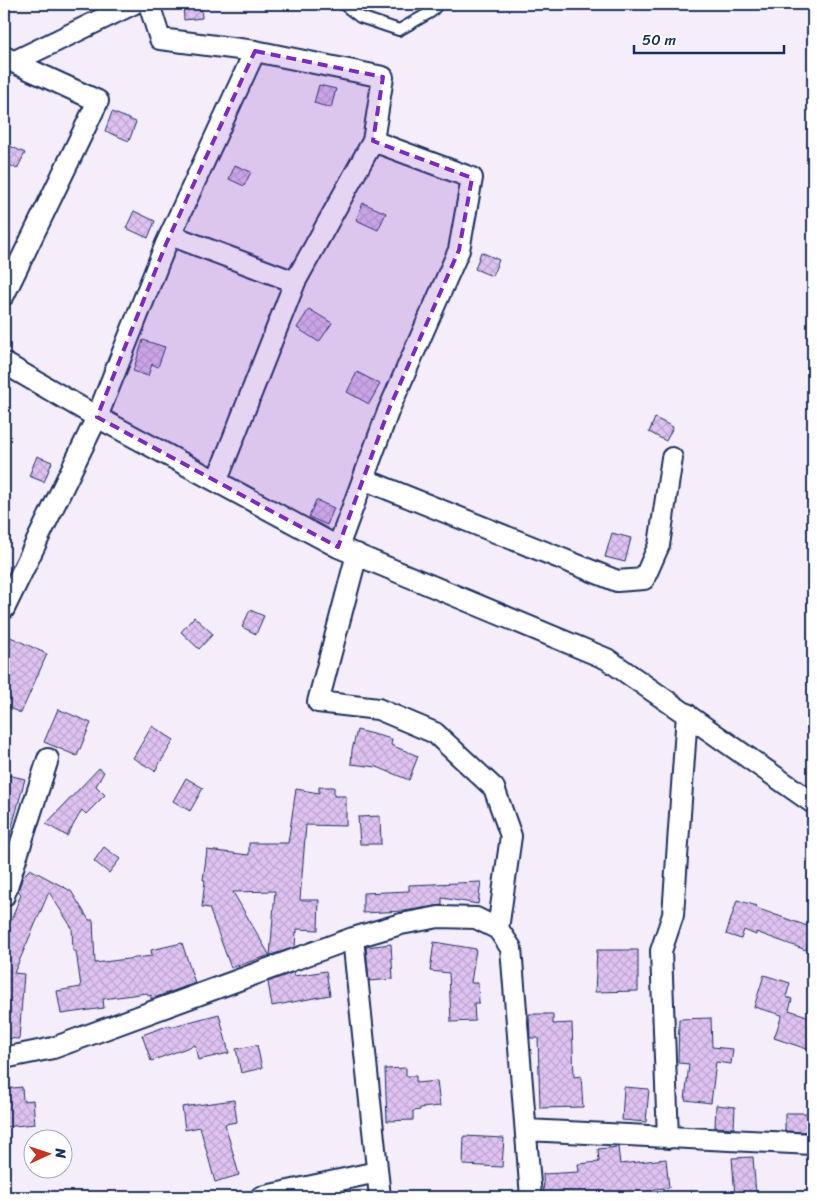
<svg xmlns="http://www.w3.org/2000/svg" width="817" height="1201" viewBox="0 0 817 1201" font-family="Sriracha,sans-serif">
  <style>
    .building { fill: url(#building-cross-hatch); stroke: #1b2f5e; fill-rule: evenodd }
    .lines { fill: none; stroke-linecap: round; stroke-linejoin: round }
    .service-casing { stroke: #1b2f5e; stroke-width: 14 }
    .minor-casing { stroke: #1b2f5e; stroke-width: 24 }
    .service { stroke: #fff; stroke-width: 10 }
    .minor { stroke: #fff; stroke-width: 20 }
    .marked { fill: #7b2cbf; fill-opacity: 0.2; stroke: #7b2cbf; stroke-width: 4; stroke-dasharray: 10 6; stroke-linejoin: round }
  </style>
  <defs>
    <pattern id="building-cross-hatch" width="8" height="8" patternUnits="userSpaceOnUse" patternTransform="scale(1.25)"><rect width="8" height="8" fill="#dec2f0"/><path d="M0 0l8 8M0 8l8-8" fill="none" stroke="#bea7d0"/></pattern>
  </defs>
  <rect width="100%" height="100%" fill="#f5edfa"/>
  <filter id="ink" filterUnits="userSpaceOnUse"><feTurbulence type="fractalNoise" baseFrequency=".02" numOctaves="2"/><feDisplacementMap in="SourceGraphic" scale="10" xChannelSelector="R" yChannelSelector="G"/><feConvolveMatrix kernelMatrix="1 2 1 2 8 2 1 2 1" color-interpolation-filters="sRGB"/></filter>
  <g filter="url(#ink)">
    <path class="building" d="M183,4H201L202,18L184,20Z
      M319,85L336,89L331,108L314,103Z
      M112,112L136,122L129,141L105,131Z
      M8,145L25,153L17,169L4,162V154Z
      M235,165L251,172L244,186L229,179Z
      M363,203L386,213L378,230L356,220Z
      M134,211L155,221L148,238L126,228Z
      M481,252L499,260L492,276L475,269Z
      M309,309L332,323L319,342L297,328Z
      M143,340L165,347L158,367L152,364L148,376L133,371Z
      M357,372L380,384L369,404L347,392Z
      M655,418L673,427L666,441L649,432Z
      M37,456L52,462L44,482L29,476Z
      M316,500L334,508L327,525L309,517Z
      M612,533L631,538L625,562L605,557Z
      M250,610L264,616L256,634L242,627Z
      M194,617L213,634L199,649L181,632Z
      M4,634L47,654L21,713L4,706Z
      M58,709L91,723L77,756L44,742Z
      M152,726L174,740L155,771L133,758Z
      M357,730L392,739L391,745L418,756L409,780L377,767L351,764L352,750Z
      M99,768L104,772L96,786L105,795L86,814L82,810L67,836L46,824Z
      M4,774L25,779L9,838L4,837Z
      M186,778L203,788L190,811L173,801Z
      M319,787H334V796H346V826L306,825L300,900H319L318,930L297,929V933L296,932L295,947L231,968L209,908L202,907L205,880H203L207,850L249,855V843H288L296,789L319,793ZM275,891L270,956L233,892Z
      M380,816L381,844H360L358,817Z
      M104,847L120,859L109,873L94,861Z
      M30,869L71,891L89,920H93L95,963L152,956L151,950L182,943L195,983L151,999V995L148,996L147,993L103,999L104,1008L61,1014L57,991L81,987L76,951H73L72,928L49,892L14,973L24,974L19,1039L4,1038V932L9,920L11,921L21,894L18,891L23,876Z
      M481,882L478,904L442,898V905L404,911L363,913V893L409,891V885Z
      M737,900L757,906L756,908L813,928L806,950L756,932V935L744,930L741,939L726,934Z
      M434,942L476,949L471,983H478L479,1003H474L475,1021L451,1022L449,973L430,971Z
      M391,944L393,979L369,981L366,947Z
      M597,950H638V991L595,992Z
      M326,971L330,995L272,1006L268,982L294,972V976Z
      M764,975L790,983L786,997L792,999L789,1010L813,1018V1051L774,1038L782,1015L754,1007Z
      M219,1014L229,1053L198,1060L195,1045L151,1061L142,1035L170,1025V1027Z
      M529,1014H553V1024L572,1023L574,1077L581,1076L583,1107L540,1108L538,1038H530Z
      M711,1018L712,1047L733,1049L731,1064L716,1062L711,1103L685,1100L689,1064L678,1063L679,1019Z
      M257,1045L262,1068L241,1073L236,1049Z
      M406,1068V1076H416V1083L437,1081L440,1106L420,1108V1110L413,1111V1120L387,1121L385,1069Z
      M22,1087L23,1101L33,1100L35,1124L4,1127V1089Z
      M624,1087L649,1089L646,1122L622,1120Z
      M234,1100L237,1122L225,1124L239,1175L215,1182L200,1127L185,1130L182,1107Z
      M716,1105L735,1107L734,1128L715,1127Z
      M785,1113H809V1132L785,1131Z
      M464,1136L504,1138L502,1167L463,1165Z
      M618,1147L620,1164L666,1159L669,1188L654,1189V1195L634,1197H544L543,1174L579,1172L578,1164L599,1162L598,1149Z
      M753,1157L756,1194L735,1196L732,1158Z"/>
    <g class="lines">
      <g class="service-casing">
        <path id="service" d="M343,4L360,17L399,30L431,12L438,4"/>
      </g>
      <g class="minor-casing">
        <path id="minor" d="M149,4L160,39L255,51L383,77L373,141L295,282L217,480
          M5,57L13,62L133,4
          M170,235L295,282
          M4,295L98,101L13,62
          M4,363L97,417L338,547L607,659L813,803
          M363,479L617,581L644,579L659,545L672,458
          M338,547L389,409L459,250L472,178L373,141
          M357,554L318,702L378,709L435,733L494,788L511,836L498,929
          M4,609L97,417L166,244L255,51
          M4,896L48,759
          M353,938L380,1197
          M4,1058L53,1048L353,938L401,924L439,917L476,918L498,929L511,948L531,1197
          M526,1130L813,1144
          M668,1138L661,951L673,915L687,714
          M261,1197L377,1172"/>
      </g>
      <use href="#service" class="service"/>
      <use href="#minor" class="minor"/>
    </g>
  </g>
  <path class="marked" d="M255,51L383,77L373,141L472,178L459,250L389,409L338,547L97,417L166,244Z"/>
  <rect width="817" height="1201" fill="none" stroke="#fff" stroke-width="20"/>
  <rect x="10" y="10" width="797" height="1181" fill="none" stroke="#1b2f5e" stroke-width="2" filter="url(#ink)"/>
  <g transform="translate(48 1154) rotate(87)"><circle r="24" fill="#ffffff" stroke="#a4acbf"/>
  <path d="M0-4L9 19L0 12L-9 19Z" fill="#c8321e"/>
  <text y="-8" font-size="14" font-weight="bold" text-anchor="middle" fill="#1b2f5e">N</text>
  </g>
  <path d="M634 45v8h150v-8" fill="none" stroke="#1b2f5e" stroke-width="2.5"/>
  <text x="642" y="45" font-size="15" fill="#1b2f5e" stroke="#ffffff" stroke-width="4" paint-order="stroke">50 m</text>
</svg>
